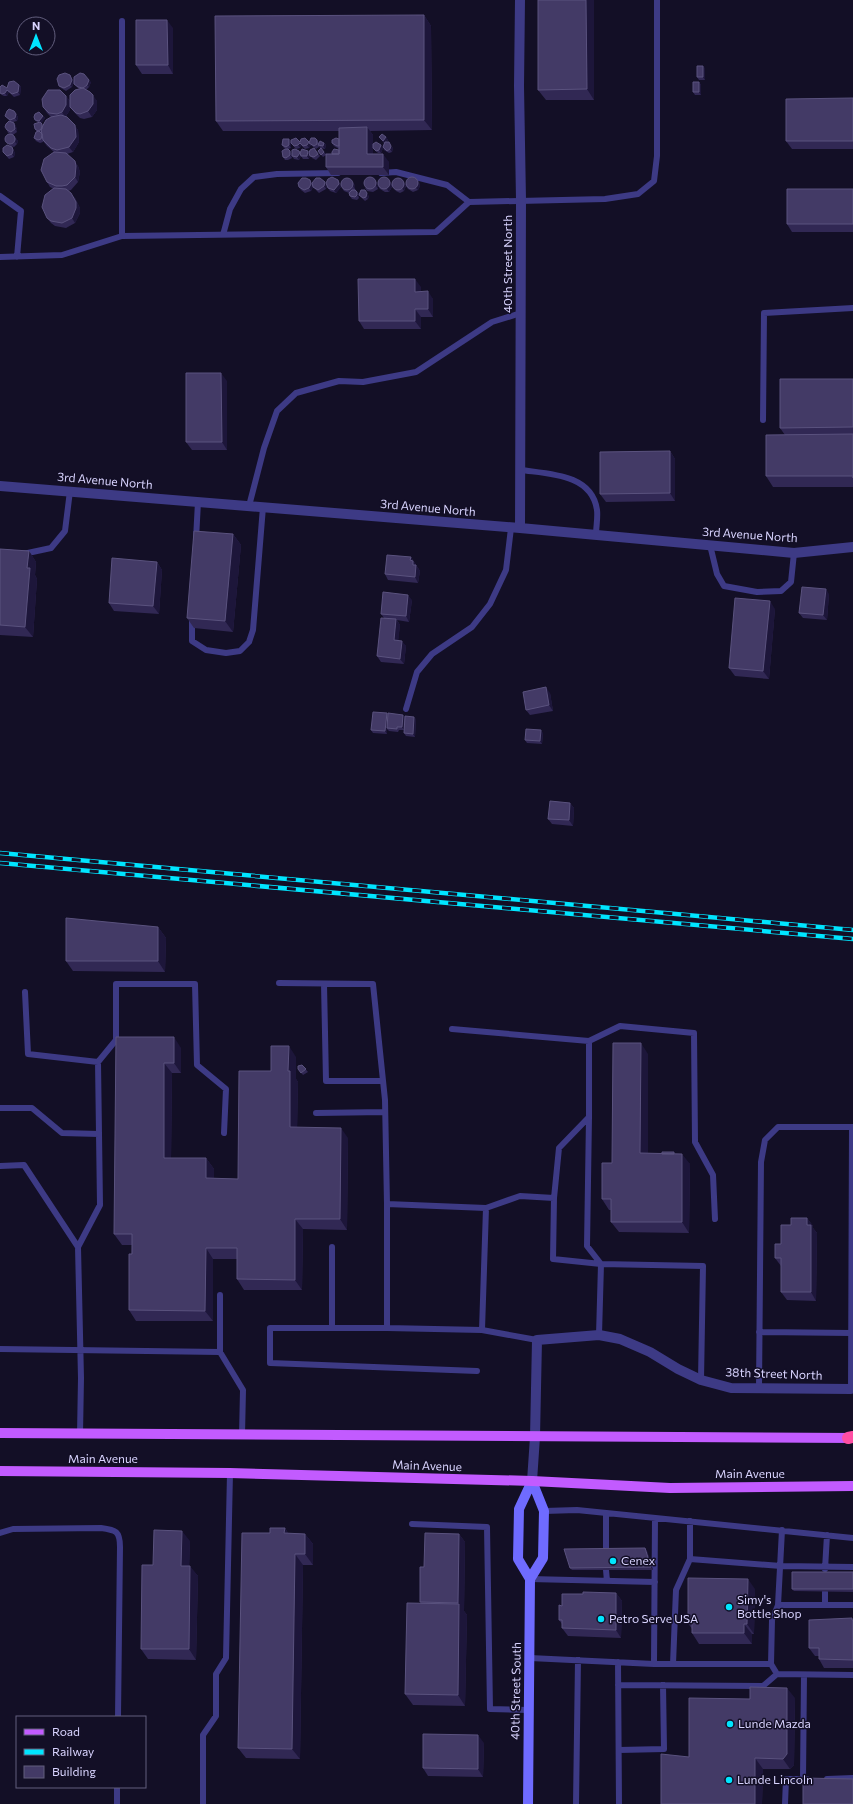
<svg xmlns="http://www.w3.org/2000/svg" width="853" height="1804" viewBox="0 0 853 1804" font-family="Commissioner,sans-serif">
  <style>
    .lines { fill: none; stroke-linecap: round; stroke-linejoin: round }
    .lane { stroke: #3d3a85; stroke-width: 6 }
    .street { stroke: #3d3a85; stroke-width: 10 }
    .secondary { stroke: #6f6bff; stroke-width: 10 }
    .primary { stroke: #c25bff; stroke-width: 10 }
    .highway { stroke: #ff4fa3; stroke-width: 12 }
    .rail-casing { stroke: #00e5ff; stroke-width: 4.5 }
    .rail { stroke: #130f26; stroke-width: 3; stroke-dasharray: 9; stroke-linecap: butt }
    .wall { fill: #312854 }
    .shaded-wall { fill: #1d163a }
    .building { fill: #433a66; stroke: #5a527e }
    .poi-dot { fill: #00e5ff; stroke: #130f26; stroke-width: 1.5 }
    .labels { text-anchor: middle; stroke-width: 3; stroke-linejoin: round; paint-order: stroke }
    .street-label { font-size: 12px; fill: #d9d4ff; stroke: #130f26 }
    .poi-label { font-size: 12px; fill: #d9d4ff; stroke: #130f26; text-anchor: start }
  </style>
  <rect width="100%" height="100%" fill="#130f26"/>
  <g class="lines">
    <path class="lane" d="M381,173L396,172L447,185L469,202
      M0,196L21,211L17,257
      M223,235L230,209L241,189L254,177L277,174L338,173
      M122,236V21
      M0,257L62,255L122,236L436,232L469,202L605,199L638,194L654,181L657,156V0
      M763,420L764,313L853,308
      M521,470C549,474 592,474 597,510C598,518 596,527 596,535
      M249,506L264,448L277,411L296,393L339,381L363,382L416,372L492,322L521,313
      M196,539L198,502
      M710,545L717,574L724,586L757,592L781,591L791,582L794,553
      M23,554L51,548L65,531L70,491
      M192,618V641L206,650L226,653L240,651L249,642L253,630L263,507
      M406,709L417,672L432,654L472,627L490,604L506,570L511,528
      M279,983L373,984L385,1100L387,1204V1328
      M324,984L326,1081H383
      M25,992L28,1054L98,1062
      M452,1029L589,1041L620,1026L694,1033L695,1142L713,1175L715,1219
      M0,1108H32L62,1133L99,1134
      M316,1113L385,1112
      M589,1117L587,1246L601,1264
      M0,1166L24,1165L78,1247
      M554,1198L559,1148L589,1117V1041
      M387,1204L486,1208L482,1330
      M486,1208L520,1196L554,1198L553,1259L601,1264
      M332,1247V1327
      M220,1295V1352
      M759,1332L851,1333
      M599,1335L601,1264L703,1266L701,1380
      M0,1349L220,1352L243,1390L242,1435
      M477,1371L270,1363V1328H387L482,1330L537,1340
      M759,1388L761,1162L765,1140L778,1127H852L851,1389
      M80,1434L81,1378L78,1247L100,1205L98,1062L116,1040V984H195L197,1065L226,1089L224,1133
      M544,1511L577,1510L853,1538
      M606,1513V1551
      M690,1521V1559L781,1566L853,1567
      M412,1524L487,1527L490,1709L529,1710
      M0,1533L13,1529L101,1528C116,1530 120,1531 120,1547L118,1717
      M825,1569L827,1535
      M606,1570L607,1581
      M530,1579L655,1582
      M825,1592V1605
      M778,1605H853
      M530,1658L654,1664H771L772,1620L778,1605L782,1530
      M618,1662L619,1804
      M654,1664L655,1518
      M673,1664L676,1590L690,1559
      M771,1664L777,1674L853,1675
      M618,1685L763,1686L777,1674
      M619,1750L664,1749L663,1685
      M803,1779L804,1675
      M827,1779L853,1778
      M117,1804V1787
      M203,1804V1735L216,1716V1674L226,1658L230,1473
      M576,1804L578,1660
      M785,1804L786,1779H807"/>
    <path class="street" d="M520,0L519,86L521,200L520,528
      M0,486L520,528L794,553L853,547
      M532,1481L535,1437L537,1340L599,1335L620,1339L650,1352L678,1369L701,1380L731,1388L851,1389"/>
    <path class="secondary" d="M530,1579L518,1559L519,1509L532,1481
      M528,1804L530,1579L543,1558L544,1511L532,1481"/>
    <path class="primary" d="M0,1433L853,1438
      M0,1471L230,1473L532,1481L670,1488L853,1486"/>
    <path class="highway" d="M848,1438L853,1437"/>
    <g class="rail-casing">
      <path id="rail" d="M0,853L853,930
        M0,863L853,939"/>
    </g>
    <use href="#rail" class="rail"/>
  </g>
  <path class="wall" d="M538,0H594V100H546L538,90Z
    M424,15L431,26L432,130L370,131L373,135V144L381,145L383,148L381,153H378L373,148V154L389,162V175H331L326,167V155L323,157L318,151L324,152L326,154H332L339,150V149L334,146L332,143L339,139V131H223L216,121Z
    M173,28V74H142L136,65Z
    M705,68V80H699L697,77Z
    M0,70V87L7,88L19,85L21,87L20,95L14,97L9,92L7,96H4L2,95L0,93V116Z
    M70,75L74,82L72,87L66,91L61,88L59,86Z
    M91,82L89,87L86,90L97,101V110L92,117L84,119L80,118L74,112L70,107V110L66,116L78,130L79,142L73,152L67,154L78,166L80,172L78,182L71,190L68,191L75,198L80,208V213L75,223L66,228L55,226L51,223L47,218L54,189L50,187L47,182L54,152L47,146L43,141V142L40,143L36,141L34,138L37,132L35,129L39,123L37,122L35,120L43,116L45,118L41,123L43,126L51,117L47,113L43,107L66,96L70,101V105L79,89L74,84Z
    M699,82L701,85V95H695L693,92Z
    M853,98V149H792L786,141Z
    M16,114L18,117L17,121L13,122L16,126L17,132L13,135L18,141L17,144L14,147L10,146L6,141L11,134L8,133L7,130L11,122L5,116Z
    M379,137H386L388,140L386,142L393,148L392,152L389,153L384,150L383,147L384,143Z
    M289,139L291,148L288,149L292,154V158L288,160H285L283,157L287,149L284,148L282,145Z
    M317,140L319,143H324L326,145L325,149L320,148L319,146V147L316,149L311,145L309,148L305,149L301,145L300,148L296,149L300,152L308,151L309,152L314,148L320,156L316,160L312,158L310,154L309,159H303L301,156L299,160L294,159L292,156L296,149L291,143L300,142L309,143Z
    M12,147L15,153L14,157L9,159L3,152Z
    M374,178L378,185V189L373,192L367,191L365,188Z
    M389,180L392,185L406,184L417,180L419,182L420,186L418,190L413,192L408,189L406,186L404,191L400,193L396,191L392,186V187L389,192H385L380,189L378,186Z
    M312,183L313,187L311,191L305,193L301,190L299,187Z
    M340,183L341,187L336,193L330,191L328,188Z
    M327,185L326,189L319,193L313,187Z
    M355,185V189L359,194L369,196L368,199L365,201L359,195V198L357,200L352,199L350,196L349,193L344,191L342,188Z
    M853,189V232H792L787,224Z
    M421,287V291L433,299V317H421V329H364L359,321Z
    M853,379V487H773L766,476L785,435L780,428Z
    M227,381V450H192L186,442Z
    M670,451L675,459V501L606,502L600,494Z
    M233,534L241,545L233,632L194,628L187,618Z
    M0,549L29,551L36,562L35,575L37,579L33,637L0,635Z
    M411,557L420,571L418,583L388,580L385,574Z
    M157,562L162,570L159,614L114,611L109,603Z
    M829,594L827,620L803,618L799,613Z
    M412,600L409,622L397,620L400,625L398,640L406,646L404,664L381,662L377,656L384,618L381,614Z
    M775,609L769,679L735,676L729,668Z
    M550,693L553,711L530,715L526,710Z
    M387,713L388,715L405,717L416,719L415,737L406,736L404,733V730H399L398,732L389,731L387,729V734L373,733L371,730Z
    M543,733L542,744L527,743L525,740Z
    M570,803L574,808L573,826L552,824L548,819Z
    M158,927L166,938L165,972L73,971L66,961Z
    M116,1037L181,1048V1073H172L171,1158H206L214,1169V1178L238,1179L271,1071L296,1057V1079L298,1082L297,1128L348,1138L347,1230L303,1229L302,1290H244L237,1279V1259H213V1321H136L129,1310L132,1245H122L114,1234Z
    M648,1054V1153L675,1154L690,1164L689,1233L619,1232L611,1222V1210H609L602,1199L612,1163Z
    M302,1065L308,1072L303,1075L298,1069Z
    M807,1218L813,1226V1228L817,1233L816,1301L787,1300L781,1292V1266L775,1258L791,1225Z
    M285,1528L288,1533L305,1534L313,1544V1565H303L300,1759L246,1758L238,1748L270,1533Z
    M459,1534L465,1542L464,1611L467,1615L465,1706L413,1705L405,1694L421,1603L420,1602L424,1567Z
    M190,1541L189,1566L198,1576L196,1660L148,1659L141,1649L153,1565Z
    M645,1548L647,1551L653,1570H572L570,1568Z
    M853,1572V1592L794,1591L792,1589Z
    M755,1589L754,1634H752V1644H699L692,1633V1629L688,1623Z
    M616,1593L622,1601L621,1638L568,1636L562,1628V1624L559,1620L562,1606L583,1594Z
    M853,1620V1668H824L819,1659V1656H815L809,1648Z
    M795,1698L794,1765L790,1769H763L762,1804H661L689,1757L750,1699Z
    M484,1743L483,1777L428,1776L423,1768Z"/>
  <path class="shaded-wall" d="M586,0H594V100L587,89Z
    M424,15L431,26L432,130L424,120Z
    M167,20L173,28V74L168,65Z
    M703,66L705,68V80L703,77Z
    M70,75L74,82L72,87L70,85Z
    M89,80L91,82L89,87L87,85Z
    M699,82L701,85V95L699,92Z
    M19,85L21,87L20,95L18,92Z
    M7,90L9,92L7,96L5,93Z
    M93,95L97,101V110L92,117L88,111Z
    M66,96L70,101V110L65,117L62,112Z
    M14,111L18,117L17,121L15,118Z
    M43,116L45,118L41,124L39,121Z
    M14,123L16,126L17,132L15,129Z
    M75,125L78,130L79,142L73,152L69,147Z
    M367,127L373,135V162L367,154Z
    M386,137L388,140L385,143L383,141Z
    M16,138L18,141L17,144L15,142Z
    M289,139L291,142V148L289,145Z
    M309,142L311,145L309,148L307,145Z
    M300,143L301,145L300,148L298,145Z
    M324,143L326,145L325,149L323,146Z
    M381,145L383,148L381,153L379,150Z
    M391,146L393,148L392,152L390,149Z
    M12,147L15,153L14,157L12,154Z
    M290,151L292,154V158L290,155Z
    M299,151L301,156L299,160L297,157Z
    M308,151L310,153L309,159L307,156Z
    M383,154L389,162V175L383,167Z
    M75,161L78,166L80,172L78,182L75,177Z
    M402,179L406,185L404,191L402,188Z
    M310,180L312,183L313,187L311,191L309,188Z
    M338,180L340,183L341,187L336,193L334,190Z
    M389,180L391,183L392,187L389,192L387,189Z
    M417,180L419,182L420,186L418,190L416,188Z
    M325,182L327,185L326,189L324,186Z
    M353,182L355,185V189L353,186Z
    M376,182L378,185V189L376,186Z
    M357,192L359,194V198L357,195Z
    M71,193L75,198L80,208V213L75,223L72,218Z
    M367,193L369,196L368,199L366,197Z
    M415,279L421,287V300L415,292Z
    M428,291L433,299V317L428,309Z
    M415,309L421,317V329L415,321Z
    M221,373L227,381V450L222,442Z
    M670,451L675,459V501L670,493Z
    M233,534L241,545L233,632L225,621Z
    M29,551L36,562L35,575L37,579L33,637L25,627L27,568Z
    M411,557L420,571L418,583L415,577L410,560Z
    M157,562L162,570L159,614L153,606Z
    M826,589L829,594L827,620L823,615Z
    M408,595L412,600L409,622L406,616Z
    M770,601L775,609L769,679L763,671Z
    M396,619L400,625L398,645L394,640Z
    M402,641L406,646L404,664L400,659Z
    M546,687L550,693L553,711L549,705Z
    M387,713L389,716L387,728V734L385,731Z
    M403,715L405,717L404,730L402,727Z
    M414,717L416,719L415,737L413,734Z
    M541,730L543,733L542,744L540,741Z
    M570,803L574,808L573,826L569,820Z
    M158,927L166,938L165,972L158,961Z
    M174,1037L181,1048V1073L174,1063Z
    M641,1043L648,1054V1164L640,1153Z
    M289,1046L296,1057V1079L298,1082L297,1138L290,1127L288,1071Z
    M164,1063L172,1073L171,1168L164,1158Z
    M341,1128L348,1138L347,1230L340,1219Z
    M682,1154L690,1164L689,1233L682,1222Z
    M206,1158L214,1169V1189L206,1178Z
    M807,1218L813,1226V1228L817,1233L816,1301L811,1292Z
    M295,1219L303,1229L302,1290L295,1280Z
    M206,1248L213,1259V1321L205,1311Z
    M285,1528L292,1539L284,1533Z
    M182,1531L190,1541L189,1576L181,1566Z
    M305,1534L313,1544V1565L305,1554Z
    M459,1534L465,1542L464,1611L467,1615L465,1706L458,1695L459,1605L458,1603Z
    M645,1548L647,1551L653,1570L651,1567Z
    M295,1554L303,1565L300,1759L292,1749Z
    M190,1566L198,1576L196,1660L189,1649Z
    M748,1579L755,1589L754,1634L747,1624Z
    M616,1593L622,1601L621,1638L616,1630Z
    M744,1624L752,1634V1644L744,1633Z
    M787,1688L795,1698L794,1765L790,1769L783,1759Z
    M478,1735L484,1743L483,1777L478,1769Z
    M755,1758L763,1769L762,1804H755Z"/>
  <path class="building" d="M538,0H586L587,89L538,90Z
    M424,15V120L216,121L215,16Z
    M136,20H167L168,65H136Z
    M697,66H703V77H697Z
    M65,73L70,75L72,80L70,85L64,88L59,86L57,79L59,75Z
    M80,73L84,74L89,80L87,85L83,88L78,87L74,84V77Z
    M14,81L19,85L18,92L12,94L7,90L5,93L2,94L0,93V87L2,85L7,88L9,82Z
    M693,82H699V92H693Z
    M83,88L90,92L93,95V104L88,111L80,114L76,113L70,107V95L75,90Z
    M48,90H60L66,96V105L62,112L57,114L49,113L43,107L42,99Z
    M853,98V141H786V99Z
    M9,109L14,111L16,114L15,118L10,120L5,116L7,111Z
    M39,112L43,116L39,121L35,120L34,117L35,114Z
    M61,115L67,117L75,125L76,137L69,147L57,150L51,148L43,140L41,129L46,120L51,117Z
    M9,121L14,123L15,129L11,132L7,130L5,127L6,124Z
    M40,122L42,124V129L38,131L35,129L34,124Z
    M367,127V154H383V167H326V154H339V128Z
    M39,131L42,134V135L41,139L38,140L34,138L36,132Z
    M5 139a5 5 0 1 1 10 0a5 5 0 1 1-10 0Z
    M382,134L386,137L383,141L379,137Z
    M296,138L300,142L301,139L305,138L309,142L307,145L303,146L300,143L298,145L294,146L291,143V140Z
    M311,138H315L317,140V144L314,146L309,143Z
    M336,138L339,139V146H337L332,143V140Z
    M283,139H289V145L286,147L282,145Z
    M320,141L324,143L323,146L318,145Z
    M376,142L381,145L379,150L376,151L373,148V144Z
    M385,142H389L391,146L390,149L387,151L383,147Z
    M7,145L12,147L13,150L12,154L7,156L3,152V148Z
    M314,148L318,154L314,157L310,156L309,153L310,150Z
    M321,148L324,152L321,155L318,151Z
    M285,149H288L290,151V155L286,158L283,157L282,151Z
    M295,149L299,151L300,153L297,157L292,156V150Z
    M302,149L308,151L307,156H301L300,153Z
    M334,149L339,150V154H332V152Z
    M54,152L66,153L75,161L76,166L75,177L67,185L62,186H56L47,182L41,170L44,159Z
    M364 183a6 6 0 1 1 12 0a6 6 0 1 1-12 0Z
    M378 183a6 6 0 1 1 12 0a6 6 0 1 1-12 0Z
    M406 183a6 6 0 1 1 12 0a6 6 0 1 1-12 0Z
    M332,177L338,180L339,184L334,190L328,188L326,183L328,179Z
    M392 184a6 6 0 1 1 12 0a6 6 0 1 1-12 0Z
    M341 184a6 6 0 1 1 12 0a6 6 0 1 1-12 0Z
    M302,178H306L310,180L311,184L309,188L304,190L299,187L298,183Z
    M316,178H320L325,182L324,186L318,190L313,187L312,183Z
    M54,188L66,189L71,193L76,202V208L72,218L62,223L51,221L47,218L42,207L45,195Z
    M787,189H853V224H787Z
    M352,190H355L357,192V195L355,197L350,196L349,193Z
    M361,190H365L367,193L366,197L363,198L359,195Z
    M358,279H415V292L428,291V309H415V321H359Z
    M186,373H221L222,442H186Z
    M780,379H853V427L780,428Z
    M853,434V478V476H766V435Z
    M670,451V493L600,494V452Z
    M194,531L233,534L225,621L187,618Z
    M0,549L29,551L27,568H30L25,627L0,625Z
    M387,555L411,557L410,560L413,561V565H416L415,577L385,574Z
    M112,558L157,562L153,606L109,603Z
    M802,587L826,589L823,615L799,613Z
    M383,592L408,595L406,616L381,614Z
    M735,598L770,601L763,671L729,668Z
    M381,618L396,619L394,640L402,641L400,659L377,656Z
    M546,687L549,705L526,710L523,692Z
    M373,712L387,713L385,731L371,730Z
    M388,713L403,715L402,727H397V729L387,728Z
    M405,716L414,717L413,734L404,733Z
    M526,729L541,730L540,741L525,740Z
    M550,801L570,803L569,820L548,819Z
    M66,918L158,927V961H66Z
    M116,1037H174V1063H164V1158H206V1178L238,1179L239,1071H271V1046H289L288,1071H290V1127L341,1128L340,1219H295V1280L237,1279V1248H206L205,1311L129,1310V1254H132V1234H114Z
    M613,1043H641L640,1153L682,1154V1222H611V1199H602V1163H612Z
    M302,1065L306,1069L301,1073L298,1069V1066Z
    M662,1152H674V1154H662Z
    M791,1218H807V1225H811V1292H781V1258H775V1244H781V1225H791Z
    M270,1528H285L284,1533L305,1534V1554H295L292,1749L238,1748L242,1533H270Z
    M154,1530L182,1531L181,1566H190L189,1649H141L142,1565H153Z
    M425,1533L459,1534L458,1603L420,1602V1567H424Z
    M645,1548L651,1567L570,1568L564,1549Z
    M792,1572H853V1589H792Z
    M688,1578L748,1579L747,1624H744V1633H692V1623H688Z
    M583,1592L616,1593V1630L562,1628V1620H559V1605L562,1606V1594H583Z
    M407,1603L459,1604L458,1695L405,1694Z
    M852,1618V1620H853V1660L819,1659V1648H809V1620Z
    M750,1687L787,1688V1754L783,1759L755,1758V1804H661V1754L689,1757V1698L750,1699Z
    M423,1734L478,1735V1769L423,1768Z
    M803,1778L853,1779V1804H803Z"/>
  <g class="poi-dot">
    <circle cx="613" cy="1561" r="4"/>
    <circle cx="729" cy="1607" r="4"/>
    <circle cx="601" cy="1619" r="4"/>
    <circle cx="730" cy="1724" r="4"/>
    <circle cx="729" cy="1780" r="4"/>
  </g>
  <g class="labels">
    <g class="street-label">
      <text transform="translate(508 264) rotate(-90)" y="4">40th Street North</text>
      <text transform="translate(105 481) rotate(5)" y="4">3rd Avenue North</text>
      <text transform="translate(428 508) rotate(5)" y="4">3rd Avenue North</text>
      <text transform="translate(750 535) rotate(4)" y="4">3rd Avenue North</text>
      <text transform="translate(774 1374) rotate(2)" y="4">38th Street North</text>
      <text x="103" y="1463">Main Avenue</text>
      <text transform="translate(427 1466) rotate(2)" y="4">Main Avenue</text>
      <text x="750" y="1478">Main Avenue</text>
      <text transform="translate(516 1691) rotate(-89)" y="4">40th Street South</text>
    </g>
    <g class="poi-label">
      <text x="621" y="1565">Cenex</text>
      <text x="737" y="1604">Simy's<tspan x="737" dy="14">Bottle Shop</tspan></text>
      <text x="609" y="1623">Petro Serve USA</text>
      <text x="738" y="1728">Lunde Mazda</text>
      <text x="737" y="1784">Lunde Lincoln</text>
    </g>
  </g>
  <rect x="16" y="1716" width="130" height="72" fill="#130f26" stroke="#625e7d"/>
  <rect x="24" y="1729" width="20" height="6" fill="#c25bff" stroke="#625e7d"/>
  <text x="52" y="1736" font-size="12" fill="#d9d4ff">Road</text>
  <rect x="24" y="1749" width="20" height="6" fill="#00e5ff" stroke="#625e7d"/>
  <text x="52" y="1756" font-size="12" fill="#d9d4ff">Railway</text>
  <rect x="24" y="1766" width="20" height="12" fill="#433a66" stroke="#625e7d"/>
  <text x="52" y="1776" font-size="12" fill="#d9d4ff">Building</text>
  <g transform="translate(36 36)"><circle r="19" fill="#130f26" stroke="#625e7d"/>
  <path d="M0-3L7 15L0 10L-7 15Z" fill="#00e5ff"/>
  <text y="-6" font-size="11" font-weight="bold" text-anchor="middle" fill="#d9d4ff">N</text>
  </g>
</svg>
